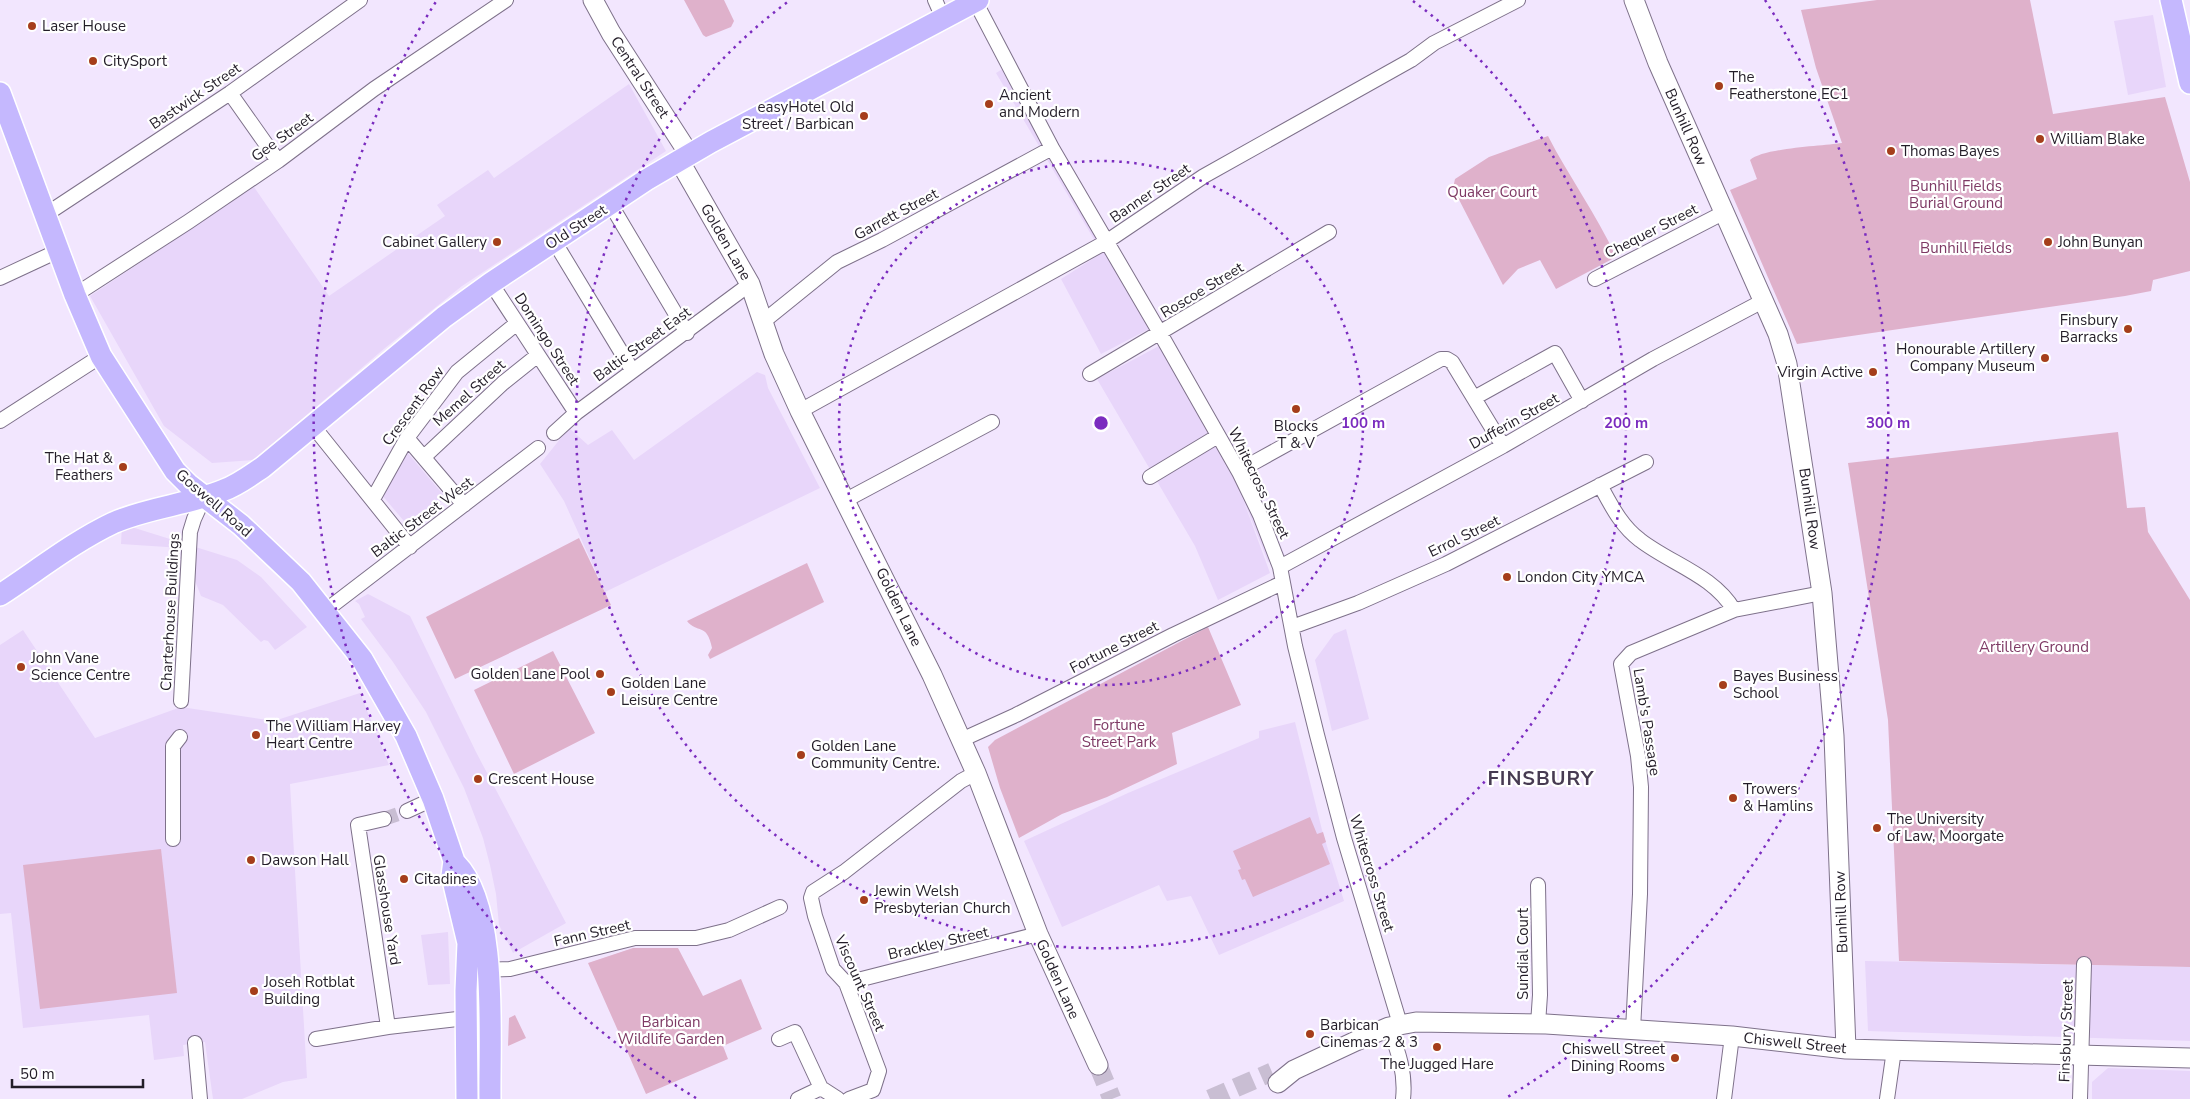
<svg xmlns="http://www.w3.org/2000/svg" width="2190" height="1099" viewBox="0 0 2190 1099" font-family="'Nunito Sans',sans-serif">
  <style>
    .built { fill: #e8d6fa }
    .green { fill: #dfb1cb }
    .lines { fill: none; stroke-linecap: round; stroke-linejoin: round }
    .street-tunnel { stroke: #c9bed3; stroke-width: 14; stroke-dasharray: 14 7; stroke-linecap: butt }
    .secondary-tunnel { stroke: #c9bed3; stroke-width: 19; stroke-dasharray: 19 9; stroke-linecap: butt }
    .street-casing { stroke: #7e718a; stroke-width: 16 }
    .secondary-casing { stroke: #7e718a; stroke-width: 21 }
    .primary-casing { stroke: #fff; stroke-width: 24 }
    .street { stroke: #fff; stroke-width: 14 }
    .secondary { stroke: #fff; stroke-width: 19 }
    .primary { stroke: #c5b8fe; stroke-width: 21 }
    .ring { fill: none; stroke: #7b2cbf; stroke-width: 2.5; stroke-dasharray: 2.5 5 }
    .poi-dot { fill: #a53e1b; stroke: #fff; stroke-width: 2 }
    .labels { text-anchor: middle; stroke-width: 4.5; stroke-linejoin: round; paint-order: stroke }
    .poi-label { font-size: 15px; fill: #231d28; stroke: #fff; text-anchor: start }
    .street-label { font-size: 15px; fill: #231d28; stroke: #fff }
    .park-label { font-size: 15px; fill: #7e3964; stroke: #fff }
    .district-label { font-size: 20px; font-weight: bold; letter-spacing: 1px; fill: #473b52; stroke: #fff }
    .centre { fill: #7b2cbf; stroke: #fff; stroke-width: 2.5 }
    .ring-label { font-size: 15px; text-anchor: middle; font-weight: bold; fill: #7b2cbf; stroke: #fff; stroke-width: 4.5; stroke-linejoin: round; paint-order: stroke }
  </style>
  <rect width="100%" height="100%" fill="#f2e6fe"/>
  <path class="built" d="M2153,15L2166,87L2128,95L2114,21Z
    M1012,63L1115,241L1116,251L1243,466L1285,556L1268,562L1240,491L1270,573L1218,600L1195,546L1097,379L1159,346L1238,485L1197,407L1149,329L1101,354L1061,279L1102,253L996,73Z
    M629,84L666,151L462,286L385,348L254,460L212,463L164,426L90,296L254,187L329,296L445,216L437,205L488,170L494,178Z
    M757,372L765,375L768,388L820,488L605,592L564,501L540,464L569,428L588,445L612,430L634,460Z
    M406,451L446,498L409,527L381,494Z
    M122,524L237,560L261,577L307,627L275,650L268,641L264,640L261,642L223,605L201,596L182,548L121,544Z
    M368,594L410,616L476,752L566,923L513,953L499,925L496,894L490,865L483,838L464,788L426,712L393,662L361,619L365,617L359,604L355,601Z
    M1346,629L1369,719L1332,731L1315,660L1334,634Z
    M23,630L95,738L181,707L274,721L360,693L389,765L290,784L307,1078L283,1082L242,1099H213L205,1042L183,1045L184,1056L154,1060L149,1015L23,1028L11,913L0,914V645Z
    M1295,722L1322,830L1344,901L1219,955L1191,896L1167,901L1159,885L1062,927L1024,841L1128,793L1259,738V731Z
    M448,932L450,984L428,985L421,935Z
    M1865,961L2190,967V1041L1868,1031Z
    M2108,1068L2190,1071V1099H2092V1082Z"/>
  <path class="green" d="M684,0H724L734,21L731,27L706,37L703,35Z
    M1877,0H2030L2053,114L2165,97L2190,182V271L2153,280L2151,291L2125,296L1797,344L1730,190L1757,179L1750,160C1763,148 1822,146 1842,143L1816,68L1801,10Z
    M1548,136C1569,177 1597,215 1616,257L1556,289L1540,260L1518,269L1503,285L1453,188L1455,179L1489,157Z
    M2118,432L2127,508L2145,507L2148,532L2190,600V967L1899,961L1888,720L1848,463Z
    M579,538L611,605L455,679L426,617Z
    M807,563L824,602L710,659L708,655L712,648C707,622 697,634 687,621Z
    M1208,627L1241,705L1172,733L1177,764L1107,797L1062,814L1019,838L1000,788L988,747L995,740Z
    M553,651L595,733L514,774L474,690Z
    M1310,817L1317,834L1323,832L1326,842L1322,844L1330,864L1253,897L1245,879L1242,880L1238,870L1241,869L1233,851Z
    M161,849L177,993L40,1009L23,865Z
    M633,948H678L703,996L741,979L762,1029L723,1046L728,1059L646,1094L588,963Z
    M515,1015L526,1038L508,1046L509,1018Z"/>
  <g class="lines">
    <path class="street-tunnel" d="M384,819L407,811"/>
    <path class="secondary-tunnel" d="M1098,1065L1112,1099
      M1210,1099L1272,1072"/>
    <g class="street-casing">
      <path id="street" d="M935,0L943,18
        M975,1L1052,148L1160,333L1239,472L1260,515L1280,567L1295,646L1317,735L1344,838L1400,1024
        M230,93L278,161
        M611,205L687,333
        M45,215L230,93L360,0
        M554,241L632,370
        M0,278L58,251
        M1595,279L1723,213
        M491,283L576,413
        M75,295L188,222L278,161L374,89L506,0
        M764,321L837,262L882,240L1052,148
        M1090,374L1329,232
        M1474,398L1555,353L1582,401
        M800,411L1106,242L1204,176L1411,60L1434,43L1518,0
        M0,421L101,356
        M313,426L410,547
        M554,433L576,413L750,284
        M407,438L464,505
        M424,457L503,383L538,355
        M1253,463L1441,359H1447L1452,362L1503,446
        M1150,477L1218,436
        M1600,485C1611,505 1621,526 1640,540C1671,564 1713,575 1734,610
        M373,499L407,438L457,372L517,323
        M844,501L992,422
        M1280,567L1503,446L1653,359L1763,301
        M325,611L538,448
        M1292,627L1358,603L1446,564L1646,462
        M181,701L190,532L194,519L204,497
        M961,740L1016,715L1173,635L1282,583
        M407,811L433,799
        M384,819L358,825L388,1027
        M173,839V746L180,737
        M480,970L510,969L635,938H696L729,930L780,907
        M846,983L1038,934
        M1538,1024L1540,995L1538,885
        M1389,1027C1398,1051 1406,1073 1403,1099
        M1633,1030L1640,894L1641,787L1638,756L1621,664L1631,653L1734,610L1822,593
        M316,1039L388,1027L466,1018
        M779,1039L795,1032L821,1088
        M195,1043L200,1099
        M821,1088L838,1099
        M798,1099L821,1088
        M849,1099L873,1090L879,1071L846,983L833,969L815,916L811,898L813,892L844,872L961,781L976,773
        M1724,1099L1732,1036
        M1887,1099L1894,1050
        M2080,1099L2084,964"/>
    </g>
    <g class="secondary-casing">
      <path id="secondary" d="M593,0L611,33L689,154
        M1634,0L1658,63L1778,334L1787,364L1822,593L1834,736L1846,1049
        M679,160L750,284L774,354L800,411L932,675L976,773L1038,934L1098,1065
        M1278,1083L1294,1070L1356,1041L1389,1027L1416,1022L1546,1024L1732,1036L1846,1049L2190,1058"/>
    </g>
    <g class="primary-casing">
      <path id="primary" d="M2171,0L2190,83
        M0,93L75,295L101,356L175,471L188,484L241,525L301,582L362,659L406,736L433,799L454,861L452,876L468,943L466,991L467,1099
        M0,595C37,571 73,542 113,523C149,507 188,505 224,490C238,485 251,475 263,467L444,317L491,283L646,180L711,142L978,0
        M456,864C499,907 489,1040 490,1099"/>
    </g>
    <use href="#street" class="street"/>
    <use href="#secondary" class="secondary"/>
    <use href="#primary" class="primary"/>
  </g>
  <g class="ring">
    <circle cx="1101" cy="423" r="262"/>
    <path d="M1413 1A525 525 0 1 1 789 1"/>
    <path d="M696 1098A787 787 0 0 1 437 0M1765 0A787 787 0 0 1 1506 1098"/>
  </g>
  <g class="poi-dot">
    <circle cx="32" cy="26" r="5"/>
    <circle cx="93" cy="61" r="5"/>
    <circle cx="1719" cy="86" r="5"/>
    <circle cx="989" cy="104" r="5"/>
    <circle cx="864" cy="116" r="5"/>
    <circle cx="2040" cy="139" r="5"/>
    <circle cx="1891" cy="151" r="5"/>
    <circle cx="497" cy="242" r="5"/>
    <circle cx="2048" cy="242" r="5"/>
    <circle cx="2128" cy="329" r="5"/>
    <circle cx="2045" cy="358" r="5"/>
    <circle cx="1873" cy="372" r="5"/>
    <circle cx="1296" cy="409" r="5"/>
    <circle cx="123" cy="467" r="5"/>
    <circle cx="1507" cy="577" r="5"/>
    <circle cx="21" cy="667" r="5"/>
    <circle cx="600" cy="674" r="5"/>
    <circle cx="1723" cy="685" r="5"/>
    <circle cx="611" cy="692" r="5"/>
    <circle cx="256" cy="735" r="5"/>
    <circle cx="801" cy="755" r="5"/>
    <circle cx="478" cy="779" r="5"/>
    <circle cx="1733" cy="798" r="5"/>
    <circle cx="1877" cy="828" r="5"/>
    <circle cx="251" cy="860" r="5"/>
    <circle cx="404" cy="879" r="5"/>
    <circle cx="864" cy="900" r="5"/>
    <circle cx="254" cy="991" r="5"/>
    <circle cx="1310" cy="1034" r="5"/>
    <circle cx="1437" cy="1047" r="5"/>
    <circle cx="1675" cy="1058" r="5"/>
  </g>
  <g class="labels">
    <g class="poi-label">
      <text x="42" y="31">Laser House</text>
      <text x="103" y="66">CitySport</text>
      <text x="1729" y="82">The<tspan x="1729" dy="17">Featherstone EC1</tspan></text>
      <text x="999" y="100">Ancient<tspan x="999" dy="17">and Modern</tspan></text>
      <text x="854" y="112" text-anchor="end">easyHotel Old<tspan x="854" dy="17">Street / Barbican</tspan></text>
      <text x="2050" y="144">William Blake</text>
      <text x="1901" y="156">Thomas Bayes</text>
      <text x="487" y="247" text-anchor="end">Cabinet Gallery</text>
      <text x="2058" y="247">John Bunyan</text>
      <text x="2118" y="325" text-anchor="end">Finsbury<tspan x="2118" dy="17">Barracks</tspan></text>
      <text x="2035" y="354" text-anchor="end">Honourable Artillery<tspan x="2035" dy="17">Company Museum</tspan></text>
      <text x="1863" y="377" text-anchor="end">Virgin Active</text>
      <text x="1296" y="431" text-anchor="middle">Blocks<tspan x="1296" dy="17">T &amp; V</tspan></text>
      <text x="113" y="463" text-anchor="end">The Hat &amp;<tspan x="113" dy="17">Feathers</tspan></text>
      <text x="1517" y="582">London City YMCA</text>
      <text x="31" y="663">John Vane<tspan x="31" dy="17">Science Centre</tspan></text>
      <text x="590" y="679" text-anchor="end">Golden Lane Pool</text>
      <text x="1733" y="681">Bayes Business<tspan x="1733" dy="17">School</tspan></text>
      <text x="621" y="688">Golden Lane<tspan x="621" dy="17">Leisure Centre</tspan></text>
      <text x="266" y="731">The William Harvey<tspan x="266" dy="17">Heart Centre</tspan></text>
      <text x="811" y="751">Golden Lane<tspan x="811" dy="17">Community Centre.</tspan></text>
      <text x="488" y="784">Crescent House</text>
      <text x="1743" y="794">Trowers<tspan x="1743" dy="17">&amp; Hamlins</tspan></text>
      <text x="1887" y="824">The University<tspan x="1887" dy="17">of Law, Moorgate</tspan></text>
      <text x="261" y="865">Dawson Hall</text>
      <text x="414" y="884">Citadines</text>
      <text x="874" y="896">Jewin Welsh<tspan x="874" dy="17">Presbyterian Church</tspan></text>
      <text x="264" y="987">Joseh Rotblat<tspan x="264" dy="17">Building</tspan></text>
      <text x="1320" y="1030">Barbican<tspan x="1320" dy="17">Cinemas 2 &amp; 3</tspan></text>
      <text x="1665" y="1054" text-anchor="end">Chiswell Street<tspan x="1665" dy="17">Dining Rooms</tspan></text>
      <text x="1437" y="1069" text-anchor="middle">The Jugged Hare</text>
    </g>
    <g class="street-label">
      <text transform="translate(640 77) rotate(57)" y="5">Central Street</text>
      <text transform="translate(195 96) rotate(-34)" y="5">Bastwick Street</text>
      <text transform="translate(1686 127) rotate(66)" y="5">Bunhill Row</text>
      <text transform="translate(282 137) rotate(-36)" y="5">Gee Street</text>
      <text transform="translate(1150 193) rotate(-34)" y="5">Banner Street</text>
      <text transform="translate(896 214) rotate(-28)" y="5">Garrett Street</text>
      <text transform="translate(576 227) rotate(-33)" y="5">Old Street</text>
      <text transform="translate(1651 231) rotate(-27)" y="5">Chequer Street</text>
      <text transform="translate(726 242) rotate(60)" y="5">Golden Lane</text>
      <text transform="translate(1202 290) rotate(-31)" y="5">Roscoe Street</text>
      <text transform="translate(547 339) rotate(57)" y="5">Domingo Street</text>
      <text transform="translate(642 344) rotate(-36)" y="5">Baltic Street East</text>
      <text transform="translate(469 393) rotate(-42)" y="5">Memel Street</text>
      <text transform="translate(413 406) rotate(-54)" y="5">Crescent Row</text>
      <text transform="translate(1514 421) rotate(-29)" y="5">Dufferin Street</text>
      <text transform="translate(1259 483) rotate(64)" y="5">Whitecross Street</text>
      <text transform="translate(214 503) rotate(41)" y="5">Goswell Road</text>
      <text transform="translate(1810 509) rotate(82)" y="5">Bunhill Row</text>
      <text transform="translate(422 517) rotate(-37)" y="5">Baltic Street West</text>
      <text transform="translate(1464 536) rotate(-26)" y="5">Errol Street</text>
      <text transform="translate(899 607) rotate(64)" y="5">Golden Lane</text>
      <text transform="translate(170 612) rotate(-87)" y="5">Charterhouse Buildings</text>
      <text transform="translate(1114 647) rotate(-27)" y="5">Fortune Street</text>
      <text transform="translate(1647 722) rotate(81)" y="5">Lamb's Passage</text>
      <text transform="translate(1372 873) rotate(73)" y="5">Whitecross Street</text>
      <text transform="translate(387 910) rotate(81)" y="5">Glasshouse Yard</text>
      <text transform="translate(1841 912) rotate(-92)" y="5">Bunhill Row</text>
      <text transform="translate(592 933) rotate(-13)" y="5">Fann Street</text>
      <text transform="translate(938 943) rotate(-13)" y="5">Brackley Street</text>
      <text transform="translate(1523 954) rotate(-90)" y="5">Sundial Court</text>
      <text transform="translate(1058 979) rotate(66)" y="5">Golden Lane</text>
      <text transform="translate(860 983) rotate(66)" y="5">Viscount Street</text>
      <text transform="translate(2066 1031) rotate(-88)" y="5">Finsbury Street</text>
      <text transform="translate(1795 1043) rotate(6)" y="5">Chiswell Street</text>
    </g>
    <g class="park-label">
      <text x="1956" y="191">Bunhill Fields<tspan x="1956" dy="17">Burial Ground</tspan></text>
      <text x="1492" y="197">Quaker Court</text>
      <text x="1966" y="253">Bunhill Fields</text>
      <text x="2034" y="652">Artillery Ground</text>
      <text x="1119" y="730">Fortune<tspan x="1119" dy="17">Street Park</tspan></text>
      <text x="671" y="1027">Barbican<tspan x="671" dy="17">Wildlife Garden</tspan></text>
    </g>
    <g class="district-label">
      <text x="1541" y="785">FINSBURY</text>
    </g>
  </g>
  <circle cx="1101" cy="423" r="8" class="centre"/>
  <g class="ring-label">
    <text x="1363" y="428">100 m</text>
    <text x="1626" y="428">200 m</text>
    <text x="1888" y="428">300 m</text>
  </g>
  <path d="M12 1079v8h131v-8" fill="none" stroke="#231d28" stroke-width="2.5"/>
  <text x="20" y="1079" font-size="15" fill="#231d28" stroke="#ffffff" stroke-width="4" paint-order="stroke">50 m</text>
</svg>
